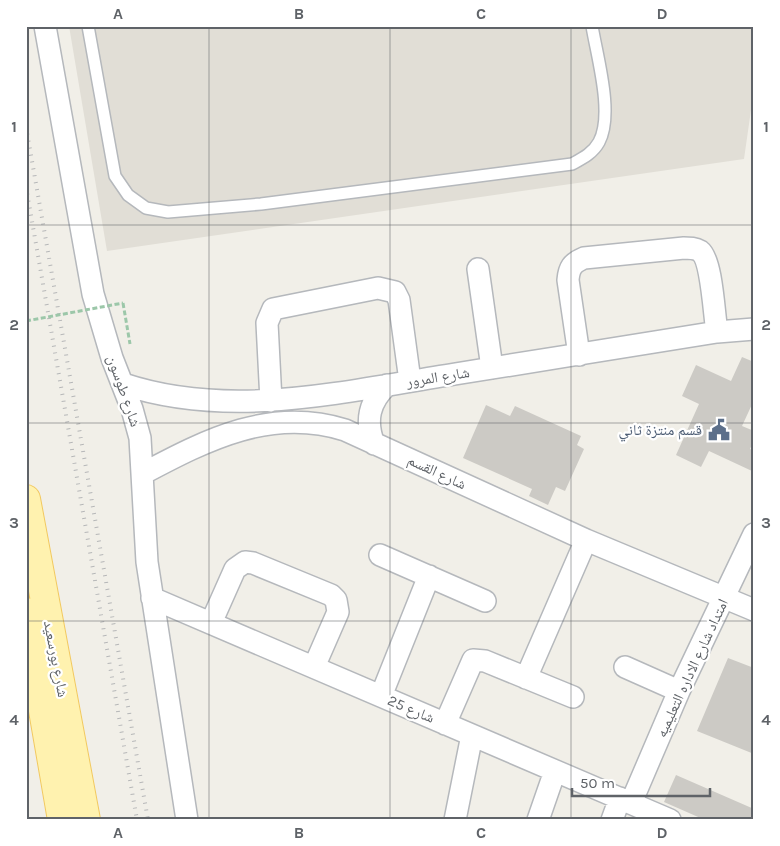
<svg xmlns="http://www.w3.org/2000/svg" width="780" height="846" viewBox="0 0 780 846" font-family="Karla,'Noto Naskh Arabic',sans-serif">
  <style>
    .education { fill: #e1ded6 }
    .building { fill: #cccac5 }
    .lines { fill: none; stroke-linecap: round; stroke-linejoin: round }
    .lane-casing { stroke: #b5b8bc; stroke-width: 14 }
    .street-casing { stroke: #b5b8bc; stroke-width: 24 }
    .primary-casing { stroke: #f2c960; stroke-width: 30 }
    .path { stroke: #9cc7a9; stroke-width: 3; stroke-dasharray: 5 2.5; stroke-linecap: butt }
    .lane { stroke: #fff; stroke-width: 11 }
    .street { stroke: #fff; stroke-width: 21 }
    .primary { stroke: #fff2af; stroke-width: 28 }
    .rail { stroke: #b6b7b8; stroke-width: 4; stroke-dasharray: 1 6; stroke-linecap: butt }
    .path-bridge { stroke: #9cc7a9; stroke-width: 3; stroke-dasharray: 5 2.5; stroke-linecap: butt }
    .grid { fill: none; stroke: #5f6368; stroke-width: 1; stroke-opacity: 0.55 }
    .labels { text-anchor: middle; stroke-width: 4.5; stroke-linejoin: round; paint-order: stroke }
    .street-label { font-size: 15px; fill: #5f6368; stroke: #fff }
    .service-label { font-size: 15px; fill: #4e5e75; stroke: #fff; text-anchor: end }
    .neatline { fill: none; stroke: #5f6368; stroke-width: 2 }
    .grid-label { font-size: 16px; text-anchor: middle; font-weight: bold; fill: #5f6368 }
  </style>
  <rect width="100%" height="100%" fill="#f1efe8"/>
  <path class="education" d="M69,26H754V89L744,159L107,251Z"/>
  <path class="building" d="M742,357L754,362V400L742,426L754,431V440L750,449L754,451L752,471L709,451L701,467L676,455L699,404L682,396L696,365L731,381Z
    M486,405L510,416L515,406L581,436L577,445L584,449L565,491L556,487L548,505L529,496L532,489L463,458Z
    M728,658L754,668V754L697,731Z
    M676,775L754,809V820H705L664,802Z"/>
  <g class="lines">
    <g class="lane-casing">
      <path id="lane" d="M88,26L115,176L128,195L146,208L168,212L261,204L572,164C583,158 593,153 599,142C614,114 597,57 592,26"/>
    </g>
    <g class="street-casing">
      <path id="street" d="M45,26L93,294L112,358L132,409L140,438L147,562L187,820
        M478,269L492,368
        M579,355L568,280C569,268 572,263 584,258L684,248C690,248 695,248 700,251C712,260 714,315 717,332
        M123,384C231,420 346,391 455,374C542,360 630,346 717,332L754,329
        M271,401L267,323L273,309L378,288L395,292L399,300L410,381
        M374,444C365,421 369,402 387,385
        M144,473C208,439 271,407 345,430L586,540L754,610
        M380,555L485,601
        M152,598L670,820
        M211,623L235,569L245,562L253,563L331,595L336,600L338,612L314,667
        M625,667L679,691
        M526,678L586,540
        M381,696L429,576
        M445,724L473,660L485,661L573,697
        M631,803L679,691L754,534
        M455,820L472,735
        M538,820L555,771
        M612,820L620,798"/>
    </g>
    <g class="primary-casing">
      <path id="primary" d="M26,499L86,820
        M26,612L62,820"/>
    </g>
    <path class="path" d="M123,303L130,344"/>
    <use href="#lane" class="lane"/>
    <use href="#street" class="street"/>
    <use href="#primary" class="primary"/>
    <path class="rail" d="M26,127L148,820
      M26,187L137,820"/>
    <path class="path-bridge" d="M26,321L123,303"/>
  </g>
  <path class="grid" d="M209,26V820M390,26V820M571,26V820M26,225H754M26,423H754M26,621H754"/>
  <defs>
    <g id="civic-bare" transform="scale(1.725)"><path d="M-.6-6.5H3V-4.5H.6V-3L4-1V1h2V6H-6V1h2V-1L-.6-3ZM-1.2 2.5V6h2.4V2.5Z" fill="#5c6f8a" stroke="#fff" stroke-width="2.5" paint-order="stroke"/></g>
  </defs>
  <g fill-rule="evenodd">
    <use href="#civic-bare" x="719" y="430"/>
  </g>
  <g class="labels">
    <g class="street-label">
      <text transform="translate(438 377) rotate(-9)" y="5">شارع المرور</text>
      <text transform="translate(124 391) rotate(71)" y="5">شارع طوسون</text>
      <text transform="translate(437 472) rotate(25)" y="5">شارع القسم</text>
      <text transform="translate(56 659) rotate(79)" y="5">شارع بورسعيد</text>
      <text transform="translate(692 668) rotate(-65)" y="5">امتداد شارع الاداره التعليميه</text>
      <text transform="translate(411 709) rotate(23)" y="5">شارع 25</text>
    </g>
    <g class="service-label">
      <text x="702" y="435">قسم منتزة ثاني</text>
    </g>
  </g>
  <rect width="780" height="846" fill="none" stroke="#ffffff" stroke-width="55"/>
  <path d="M572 788v8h138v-8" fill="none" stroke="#5f6368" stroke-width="2.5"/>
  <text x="580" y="788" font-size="15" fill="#5f6368" stroke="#ffffff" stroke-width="4" paint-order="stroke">50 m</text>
  <rect x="28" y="28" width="724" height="790" class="neatline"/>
  <g class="grid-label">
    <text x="118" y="19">A</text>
    <text x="299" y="19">B</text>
    <text x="481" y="19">C</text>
    <text x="662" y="19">D</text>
    <text x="14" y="132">1</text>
    <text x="766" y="132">1</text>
    <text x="14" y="330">2</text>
    <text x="766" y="330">2</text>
    <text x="14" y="528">3</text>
    <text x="766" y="528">3</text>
    <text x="14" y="725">4</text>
    <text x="766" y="725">4</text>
    <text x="118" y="838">A</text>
    <text x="299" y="838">B</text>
    <text x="481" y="838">C</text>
    <text x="662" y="838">D</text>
  </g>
</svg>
